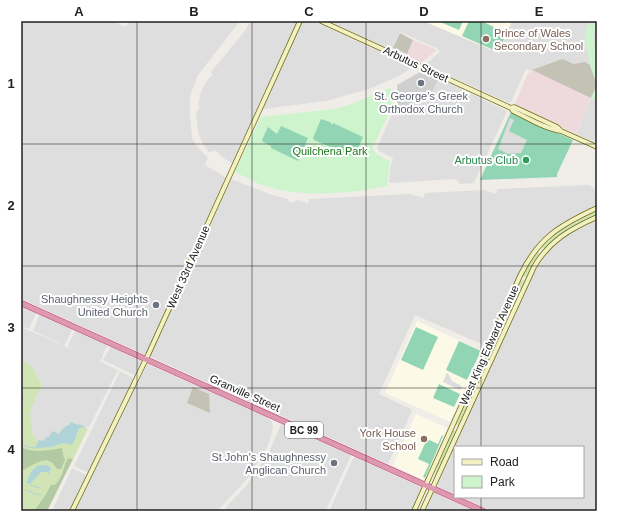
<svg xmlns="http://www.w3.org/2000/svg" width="618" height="532" viewBox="0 0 618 532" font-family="Arial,sans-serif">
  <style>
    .residential { fill: #dfdede }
    .commercial { fill: #eedadc }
    .education { fill: #fcfae6 }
    .religious { fill: #cfcfcf }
    .construction { fill: #c4c2b5 }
    .grass { fill: #d1e4b5 }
    .forest { fill: #b2caa3 }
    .park { fill: #cdf4cc }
    .pitch { fill: #91d5b4 }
    .parking { fill: #ddd }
    .water { fill: #afd3d8 }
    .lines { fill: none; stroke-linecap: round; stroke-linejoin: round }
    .stream { stroke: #afd3d8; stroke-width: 1 }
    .secondary-casing { stroke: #6d6d13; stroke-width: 5.5 }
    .highway-casing { stroke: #c73d7a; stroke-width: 6 }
    .secondary { stroke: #f3f0c4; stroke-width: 4 }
    .highway { stroke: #dd9aae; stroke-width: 5 }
    .grid { fill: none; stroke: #212121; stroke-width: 1; stroke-opacity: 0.55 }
    .education-dot { fill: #8d6e63; stroke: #fff; stroke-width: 1.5 }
    .worship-dot { fill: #6b7280; stroke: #fff; stroke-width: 1.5 }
    .leisure-dot { fill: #2e9e5b; stroke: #fff; stroke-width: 1.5 }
    .labels { text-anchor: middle; stroke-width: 4; stroke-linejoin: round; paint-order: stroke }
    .shield { fill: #fff; stroke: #646464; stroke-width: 1 }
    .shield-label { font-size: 10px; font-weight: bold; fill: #212121 }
    .education-label { font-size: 11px; fill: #785e54; stroke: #fff; text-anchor: start }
    .street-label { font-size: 11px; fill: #212121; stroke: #fff }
    .worship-label { font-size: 11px; fill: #5b616d; stroke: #fff; text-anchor: end }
    .park-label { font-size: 11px; fill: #1b741a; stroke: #fff }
    .leisure-label { font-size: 11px; fill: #27864d; stroke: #fff; text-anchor: end }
    .neatline { fill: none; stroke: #212121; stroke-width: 1.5 }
    .grid-label { font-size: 13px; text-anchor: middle; font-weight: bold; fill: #212121 }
  </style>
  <rect width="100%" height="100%" fill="#f0ede9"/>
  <path class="residential" d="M21,21H112L126,27L129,21H240L198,75L190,96V116L192,138L197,146L208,158L205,165L225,177L226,179L146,355L21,299Z
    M251,21H313L413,67L399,76L369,89L326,101L263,109L259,107L234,162L232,163L225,159L216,151L208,152L202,142L198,132L196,112L200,108L198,105L201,92L205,84L208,79L213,75L211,72L244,32Z
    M329,21H597V143L576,134L597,85L581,67L562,59L530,71L526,69L511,102L509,103L427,66V63L440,52L438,49L400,32L392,50Z
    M439,78L507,111L474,183L460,184L456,179L389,183L391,164L393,158L379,151L377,148L396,105L411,111L415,102L431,96Z
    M231,179L269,194L288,199L289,202L291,203L298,200L308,204L309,199L410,194L423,198L425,193L485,190L496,194L497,189L589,185L597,190V206L563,224L551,232L533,250L525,262L486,346L415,315L379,394L411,409L412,411L388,464L151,357V353Z
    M597,219V511H491L460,497H583V447H455V495L438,487L437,484L531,279L547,251L563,237Z
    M21,306L36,313L29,329L21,326Z
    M40,315L71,329L72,330L65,344L64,345L33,331L39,316Z
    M21,327L79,352L69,347L68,345L75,331L107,345L101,360L99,361L118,370L89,427L78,425L44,441L38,440L33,436L30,414L32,407L42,385L33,368L21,358Z
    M111,347L142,361L137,375H134L103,360L110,348Z
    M147,364L268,417L272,422L273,427L270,440L266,449L248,478L236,491L217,511H73Z
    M120,371L135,379L90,471L87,472L74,466Z
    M281,424L351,455L326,511H226V507L246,486L261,464L269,452Z
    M355,457L421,487L422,488L412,511H329L353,459Z
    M72,468L85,474L87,477L70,511H52Z
    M434,493H435L475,511H424L432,494Z"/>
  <path class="commercial" d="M413,40L435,49L436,51L421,63H418L406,56Z
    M532,70L591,98L576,134L514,106L527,75Z"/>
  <path class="education" d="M423,21H512L499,53Z
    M417,321L482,351L450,422L385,393Z
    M416,414L447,428L424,480L393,466Z"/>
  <path class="religious" d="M420,72L438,80L432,93L414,101L409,111L396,105L398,99L397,85Z"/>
  <path class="construction" d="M400,33L413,40L407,54L393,48Z
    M562,59L574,64L585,62L590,65L597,85L591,98L532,70Z
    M193,387L209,394L210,413L187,403Z"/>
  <path class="grass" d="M597,209V216L546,249L540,246L561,228Z
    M536,251L541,254L527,278L522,276Z
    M526,280L511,312L507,313L506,311L519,281Z
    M504,317L508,320H505L507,321L495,349L490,346Z
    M487,352L492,354L460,426L455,424Z
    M21,358L33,368L42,385L32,407L30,414L33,435L38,440L40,439L44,441L46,437L48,438L53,431L59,434L64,427L65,428L67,425H69L71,422L78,425L79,424L88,429L47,511H21Z
    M452,429L457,432L433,482L439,460Z"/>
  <path class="forest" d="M21,447C32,454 50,450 62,448L63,455L65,460L61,469H57C48,451 33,466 21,471Z
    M68,458L73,459L47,511H34L45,496L51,485H55C63,477 63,468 68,458Z"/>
  <path class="park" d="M590,21H597V27L593,37L597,56V100L591,98L597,85L590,65L584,34Z
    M390,88C402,100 376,134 373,149L376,154L390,161L387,186C351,193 304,198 269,187C257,184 246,177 235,172L261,117L334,109L349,105Z"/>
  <path class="pitch" d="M438,21H463L459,30Z
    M469,21H481L507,33L498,52L462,36Z
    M511,112L573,140L557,174V177L480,180Z
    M321,119L330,122L332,125L333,123L363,137L354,157L314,140L313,138Z
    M281,126L308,138L298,161L271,148V146L263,142L262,140L268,127L277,134Z
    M416,327L438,337L423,370L401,360Z
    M459,341L481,351L467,380L446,370Z
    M439,384L460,394L454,407L433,398Z
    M442,435L443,436L425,478L423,477L429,464L418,459L427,439L438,444Z"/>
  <path class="parking" d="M510,118L514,120L509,131L527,140L521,153L508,154L498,149Z
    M448,373L452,381L462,386L460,390L443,382L446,374Z"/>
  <path class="water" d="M71,422L78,425L79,424L86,427L79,428L74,442L71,445L63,443L51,447L36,448V446L39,440L44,441L46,437L48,438L53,431L59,434L64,427L65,428L67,425H69Z
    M47,465L52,469L49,471L50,475L47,472H41L31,483L27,484C27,479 32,469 37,466C40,465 44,466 47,465Z"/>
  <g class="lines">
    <path class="stream" d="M21,390L22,398L24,400
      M21,443L28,447L36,448
      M30,485L40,488
      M25,491L27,490L37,495L41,494"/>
    <g class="secondary-casing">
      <path id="secondary" d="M321,21L511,108L513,111C528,118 545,129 561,131L597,147
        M511,108L514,107L557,127L561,131
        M72,511L148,355L300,21
        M414,511L520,276C538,238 560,225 597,208
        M422,511L534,267C549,241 570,229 597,217"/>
    </g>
    <g class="highway-casing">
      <path id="highway" d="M21,303L483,511"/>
    </g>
    <use href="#secondary" class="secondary"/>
    <use href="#highway" class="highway"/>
  </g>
  <path class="grid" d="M137,21V511M252,21V511M366,21V511M481,21V447M21,144H597M21,266H597M21,388H597M481,497V511"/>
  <g class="education-dot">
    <circle cx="486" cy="39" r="4"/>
    <circle cx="424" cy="439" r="4"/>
  </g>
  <g class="worship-dot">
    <circle cx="421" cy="83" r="4"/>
    <circle cx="156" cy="305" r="4"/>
    <circle cx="334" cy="463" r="4"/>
  </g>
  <circle class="leisure-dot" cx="526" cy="160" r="4"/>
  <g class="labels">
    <rect class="shield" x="285" y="422" width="38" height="16" rx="3"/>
    <g class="shield-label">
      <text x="304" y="434">BC 99</text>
    </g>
    <g class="education-label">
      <text x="494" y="37">Prince of Wales<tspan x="494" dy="13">Secondary School</tspan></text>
      <text x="416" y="437" text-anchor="end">York House<tspan x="416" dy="13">School</tspan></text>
    </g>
    <g class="street-label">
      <text transform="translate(416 64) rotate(25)" y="4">Arbutus Street</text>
      <text transform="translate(188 267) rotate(-66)" y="4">West 33rd Avenue</text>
      <text transform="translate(489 345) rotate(-66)" y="4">West King Edward Avenue</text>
      <text transform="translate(245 393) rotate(24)" y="4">Granville Street</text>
    </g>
    <g class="worship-label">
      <text x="421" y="100" text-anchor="middle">St. George’s Greek<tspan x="421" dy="13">Orthodox Church</tspan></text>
      <text x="148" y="303">Shaughnessy Heights<tspan x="148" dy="13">United Church</tspan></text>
      <text x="326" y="461">St John's Shaughnessy<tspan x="326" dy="13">Anglican Church</tspan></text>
    </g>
    <g class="park-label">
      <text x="330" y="155">Quilchena Park</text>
    </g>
    <g class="leisure-label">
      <text x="518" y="164">Arbutus Club</text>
    </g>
  </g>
  <rect width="618" height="532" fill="none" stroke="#ffffff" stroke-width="44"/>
  <rect x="454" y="446" width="130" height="52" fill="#ffffff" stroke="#a6a6a6"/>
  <rect x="462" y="459" width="20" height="6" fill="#f3f0c4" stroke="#a6a6a6"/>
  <text x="490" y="466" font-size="12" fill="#212121">Road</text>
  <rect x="462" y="476" width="20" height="12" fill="#cdf4cc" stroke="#a6a6a6"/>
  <text x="490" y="486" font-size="12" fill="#212121">Park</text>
  <rect x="22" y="22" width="574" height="488" class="neatline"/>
  <g class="grid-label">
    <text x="79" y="16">A</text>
    <text x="194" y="16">B</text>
    <text x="309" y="16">C</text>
    <text x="424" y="16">D</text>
    <text x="539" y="16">E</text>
    <text x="11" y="88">1</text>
    <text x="11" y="210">2</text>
    <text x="11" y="332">3</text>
    <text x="11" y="454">4</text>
  </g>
</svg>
